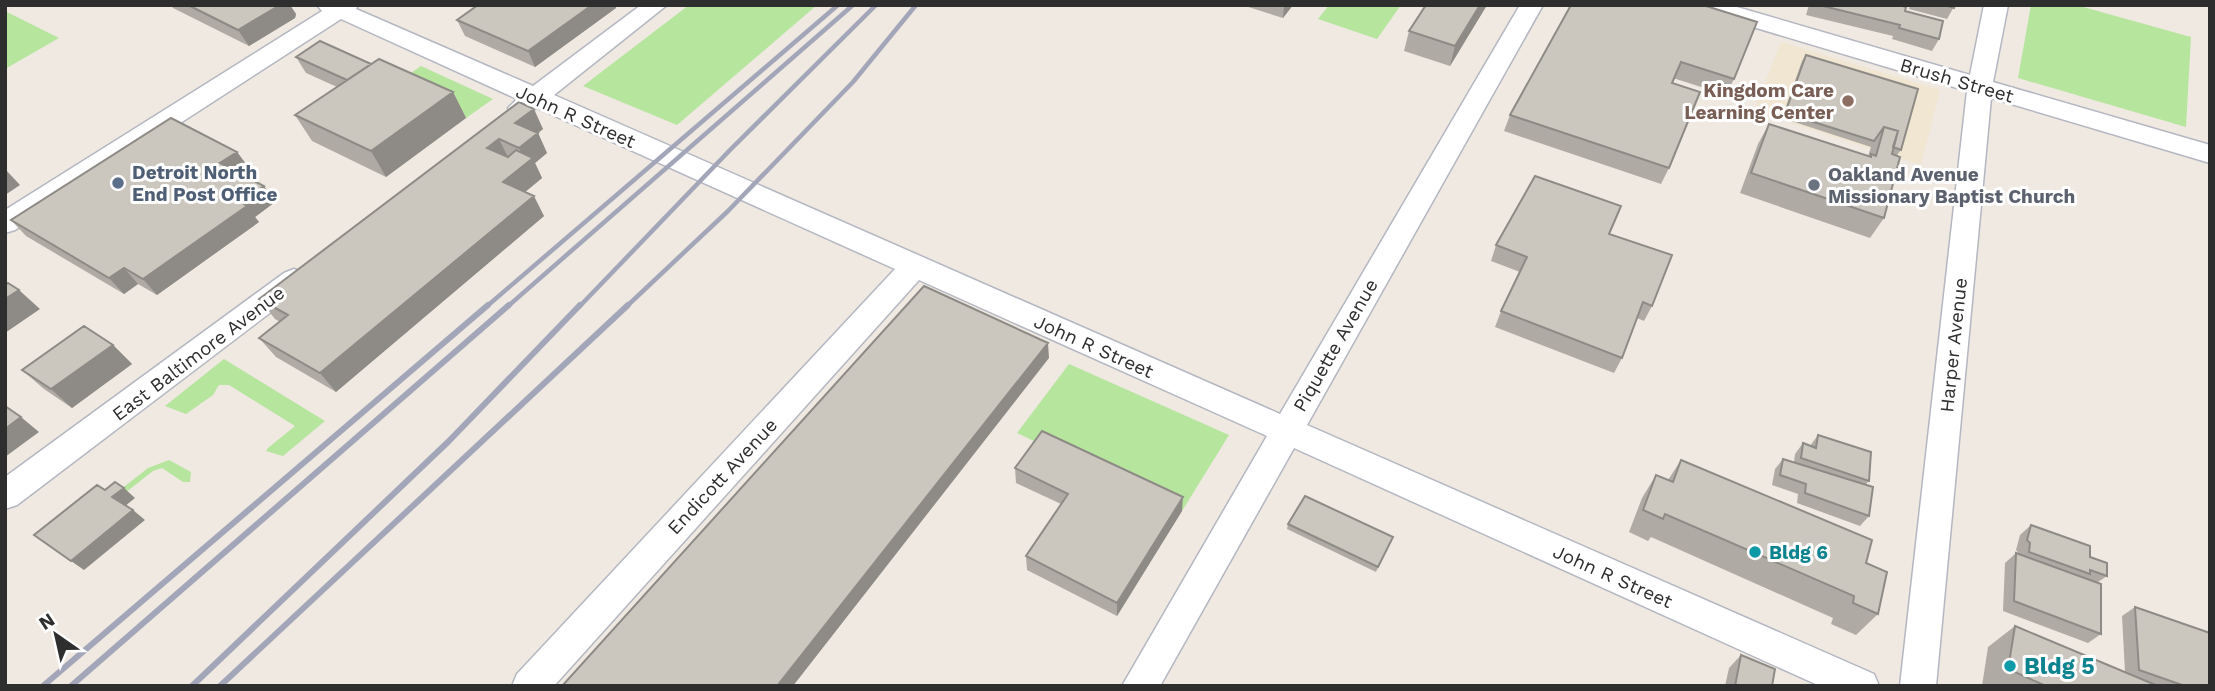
<svg xmlns="http://www.w3.org/2000/svg" width="2215" height="691" viewBox="0 0 2215 691" font-family="'Work Sans',sans-serif">
  <style>
    .education { fill: #f0e6d1 }
    .green { fill: #b6e59e }
    .lines { fill: none; stroke-linecap: round; stroke-linejoin: round }
    .minor-casing { stroke: #b4b7c1; stroke-width: 3 }
    .minor { fill: #fff; fill-rule: evenodd }
    .rail-far1 { stroke: #a3a6b8; stroke-width: 4.5 }
    .rail { stroke: #a3a6b8; stroke-width: 6 }
    .wall { fill: #afaba4 }
    .shaded-wall { fill: #8e8b86 }
    .building { fill: #cbc7bf; stroke: #8e8b86; stroke-width: 2 }
    .education-dot { fill: #8d6e63; stroke: #fff; stroke-width: 2.5 }
    .service-dot { fill: #5c6f8a; stroke: #fff; stroke-width: 2.5 }
    .worship-dot { fill: #6b7280; stroke: #fff; stroke-width: 2.5 }
    .culture-dot { fill: #0f9aa8; stroke: #fff; stroke-width: 2.5 }
    .labels { text-anchor: middle; stroke-width: 6; stroke-linejoin: round; paint-order: stroke }
    .street-label { font-size: 19px; fill: #2e2e2e; stroke: #fff }
    .education-label { font-size: 19px; font-weight: bold; fill: #785e54; stroke: #fff; text-anchor: end }
    .service-label { font-size: 19px; font-weight: bold; fill: #4e5e75; stroke: #fff; text-anchor: start }
    .worship-label { font-size: 19px; font-weight: bold; fill: #5b616d; stroke: #fff; text-anchor: start }
    .culture-label { font-size: 19px; font-weight: bold; fill: #0d838f; stroke: #fff; text-anchor: start }
    .near-culture-label { font-size: 23px; font-weight: bold; fill: #0d838f; stroke: #fff; text-anchor: start }
  </style>
  <rect width="100%" height="100%" fill="#efe9e1"/>
  <path class="education" d="M1781,42L1940,90L1921,165L1754,111Z"/>
  <path class="green" d="M689,5H817L677,125L583,86Z
    M1329,5H1401L1377,39L1318,19Z
    M2031,5H2076L2191,37L2186,127L2018,78Z
    M5,11L59,38L5,69Z
    M421,66L493,99L466,118L393,85Z
    M224,359L325,421L283,456L266,451L268,448L295,426L229,385H219L213,395L186,414L165,406Z
    M1069,364L1229,435L1182,511L1017,433Z
    M169,460L191,472L190,482H183L162,468L153,471L116,500L111,497L148,468Z"/>
  <g class="lines">
    <g class="minor-casing">
      <path id="minor" d="M317,5H358L356,9L533,86L641,5H667L554,95L1280,414L1520,5H1543L1307,425L1874,674L1879,686H1820L1294,448L1160,686H1122L1267,436L919,280L554,686H512L517,674L895,269L537,108L521,116L512,114L508,108L517,99L341,19L15,230L5,233V210L322,11Z
        M1693,5H1730L1970,75L1984,5H2008L1993,82L2210,145V163L1991,98L1936,686H1900L1967,91L1696,10Z
        M294,269L304,273L308,280L304,287L17,505L5,509V477L284,273Z"/>
    </g>
    <use href="#minor" class="minor"/>
    <path class="rail-far1" d="M486,307L838,5
      M507,307L853,5
      M579,307L730,150L876,5
      M626,307L728,211L853,82L916,5"/>
    <path class="rail" d="M43,686L488,305
      M71,686L509,305
      M192,686L449,441L580,305
      M220,686L628,305"/>
  </g>
  <path class="wall" d="M171,5H290L296,14L295,18L249,46L173,8Z
    M478,5H615L616,8L535,67L465,36L457,20Z
    M1242,5H1293L1283,18Z
    M1426,5H1487L1450,66L1404,51L1409,31Z
    M1571,5L1734,79L1726,95L1673,78L1672,83L1669,168L1661,184L1504,131L1510,115Z
    M1809,5H1899L1939,39L1932,51L1892,39L1893,36L1806,15Z
    M1910,5H1955L1947,19L1909,9Z
    M1806,55L1918,89L1901,150L1897,155L1884,218L1870,238L1740,193L1758,144L1769,124L1868,156L1871,147L1782,118L1802,61Z
    M296,57L371,64L453,92L466,118L386,177L312,141L295,115L337,87L306,73Z
    M519,102L543,129L538,133L547,153L535,163L542,178L525,192L544,216L336,392L276,357L259,338L280,322L275,319L259,299Z
    M237,152L249,168L240,174L264,186L275,202L255,217L259,222L157,295L138,284L124,294L26,236L11,220Z
    M1609,234L1652,306L1644,321L1637,318L1622,358L1614,373L1495,327L1501,311L1520,272L1491,261L1496,245Z
    M113,345L132,364L72,408L44,389L22,370Z
    M1818,435L1869,481L1865,485L1869,516L1860,526L1797,503L1798,494L1772,485L1775,469L1783,459L1794,462L1795,454L1803,443L1810,446Z
    M1681,460L1866,563L1878,614L1856,635L1831,624L1833,618L1651,537L1648,541L1629,532L1642,498L1656,475L1668,480Z
    M1015,468L1182,511L1117,616L1027,570L1026,556L1061,504L1016,483Z
    M1288,524L1393,537L1376,572L1287,529Z
    M2031,525L2090,557L2107,576L2098,582L2101,634L2088,643L2003,611L2005,563L2016,553L2019,554L2016,550L2020,535Z
    M2135,607L2210,686H1982L1988,647L2015,626L2125,672L2122,616Z
    M1741,655L1772,686H1725L1729,668Z"/>
  <path class="shaded-wall" d="M280,5H290L296,14L295,18L249,46L238,30Z
    M592,5H615L616,8L535,67L528,51Z
    M1284,5H1293L1283,18Z
    M1480,5H1487L1450,66L1455,46Z
    M453,92L466,118L386,177L371,151Z
    M534,109L543,129L525,143L515,123Z
    M538,133L547,153L535,163L542,178L513,202L503,182L526,163L519,148Z
    M499,139L509,159L487,148Z
    M237,152L249,168L232,179L220,163Z
    M5,169L20,185L5,195Z
    M264,186L275,202L255,217L259,222L157,295L143,279L241,202Z
    M534,196L544,216L336,392L320,373Z
    M124,268L138,284L124,294L109,278Z
    M5,283L15,292L19,290L40,309L5,333Z
    M1048,343L1049,358L793,686H777Z
    M113,345L132,364L72,408L51,389Z
    M21,417L39,432L5,457V429Z
    M124,488L135,498L124,507L112,497Z
    M1183,497L1182,511L1117,616V603Z
    M133,510L145,520L84,570L71,561Z"/>
  <path class="building" d="M188,5H280L238,30Z
    M478,5H592L528,51L457,20Z
    M1426,5H1480L1455,46L1409,31Z
    M1571,5H1703L1757,22L1734,79L1681,62L1672,83L1700,92L1669,168L1510,115Z
    M1819,5H1899L1906,7L1905,11L1943,21L1939,39L1899,28L1900,25Z
    M1944,5H1955L1954,8Z
    M320,41L371,64L347,80L296,57Z
    M1806,55L1918,89L1901,150L1893,147L1898,131L1884,127L1874,141L1785,113Z
    M379,59L453,92L371,151L295,115Z
    M519,102L534,109L515,123L538,133L519,148L499,139L487,148L508,157L516,150L533,158L503,182L534,196L320,373L259,338L288,315L259,299Z
    M171,118L237,152L220,163L264,186L241,202L247,206L143,279L124,268L109,278L11,220Z
    M1769,124L1871,157V154L1876,156L1884,127L1898,131L1892,154L1900,157L1884,218L1751,173Z
    M1535,176L1621,206L1609,234L1672,255L1652,306L1643,302L1622,358L1501,311L1527,257L1496,245Z
    M8,283L19,290L5,299V285Z
    M924,286L1048,343L777,686H562Z
    M84,326L113,345L51,389L22,370Z
    M5,406L21,417L5,429Z
    M1042,431L1183,497L1117,603L1026,556L1068,494L1015,468Z
    M1818,435L1871,452L1869,481L1801,458L1803,443L1816,448Z
    M1783,459L1873,487L1869,516L1805,493L1806,484L1780,475Z
    M1681,460L1872,540L1866,563L1887,572L1878,614L1853,603L1854,596L1665,514L1663,519L1643,510L1656,475L1673,482Z
    M115,482L124,488L112,497L133,510L71,561L34,535L97,485L105,490Z
    M1305,496L1393,537L1378,567L1288,524Z
    M2031,525L2090,546V557L2107,563V576L2090,570V574L2029,552L2030,543L2027,540Z
    M2016,553L2101,584V634L2014,601Z
    M2135,607L2210,633V686H2185L2139,670Z
    M2015,626L2158,686H2046L2008,669Z
    M1741,655L1775,669L1772,686H1735Z"/>
  <circle class="education-dot" cx="1848" cy="101" r="7"/>
  <circle class="service-dot" cx="118" cy="183" r="7"/>
  <circle class="worship-dot" cx="1814" cy="185" r="7"/>
  <g class="culture-dot">
    <circle cx="1755" cy="552" r="7"/>
    <circle cx="2010" cy="666" r="7"/>
  </g>
  <g class="labels">
    <g class="street-label">
      <text transform="translate(1957 80) rotate(16)" y="7">Brush Street</text>
      <text transform="translate(576 116) rotate(24)" y="7">John R Street</text>
      <text transform="translate(1335 345) rotate(-60)" y="7">Piquette Avenue</text>
      <text transform="translate(1953 345) rotate(-84)" y="7">Harper Avenue</text>
      <text transform="translate(1094 346) rotate(24)" y="7">John R Street</text>
      <text transform="translate(198 353) rotate(-37)" y="7">East Baltimore Avenue</text>
      <text transform="translate(722 476) rotate(-47)" y="7">Endicott Avenue</text>
      <text transform="translate(1613 576) rotate(24)" y="7">John R Street</text>
    </g>
    <g class="education-label">
      <text x="1834" y="97">Kingdom Care<tspan x="1834" dy="22">Learning Center</tspan></text>
    </g>
    <g class="service-label">
      <text x="132" y="179">Detroit North<tspan x="132" dy="22">End Post Office</tspan></text>
    </g>
    <g class="worship-label">
      <text x="1828" y="181">Oakland Avenue<tspan x="1828" dy="22">Missionary Baptist Church</tspan></text>
    </g>
    <g class="culture-label">
      <text x="1769" y="559">Bldg 6</text>
    </g>
    <g class="near-culture-label">
      <text x="2024" y="674">Bldg 5</text>
    </g>
  </g>
  <rect width="2215" height="691" fill="none" stroke="#2e2e2e" stroke-width="14"/>
  <g transform="translate(56 635) rotate(326)" stroke="#ffffff" stroke-width="5" paint-order="stroke">
  <path d="M0-5L12 26L0 18L-12 26Z" fill="#2e2e2e"/>
  <text y="-10" font-size="19" font-weight="bold" text-anchor="middle" fill="#2e2e2e">N</text>
  </g>
</svg>
